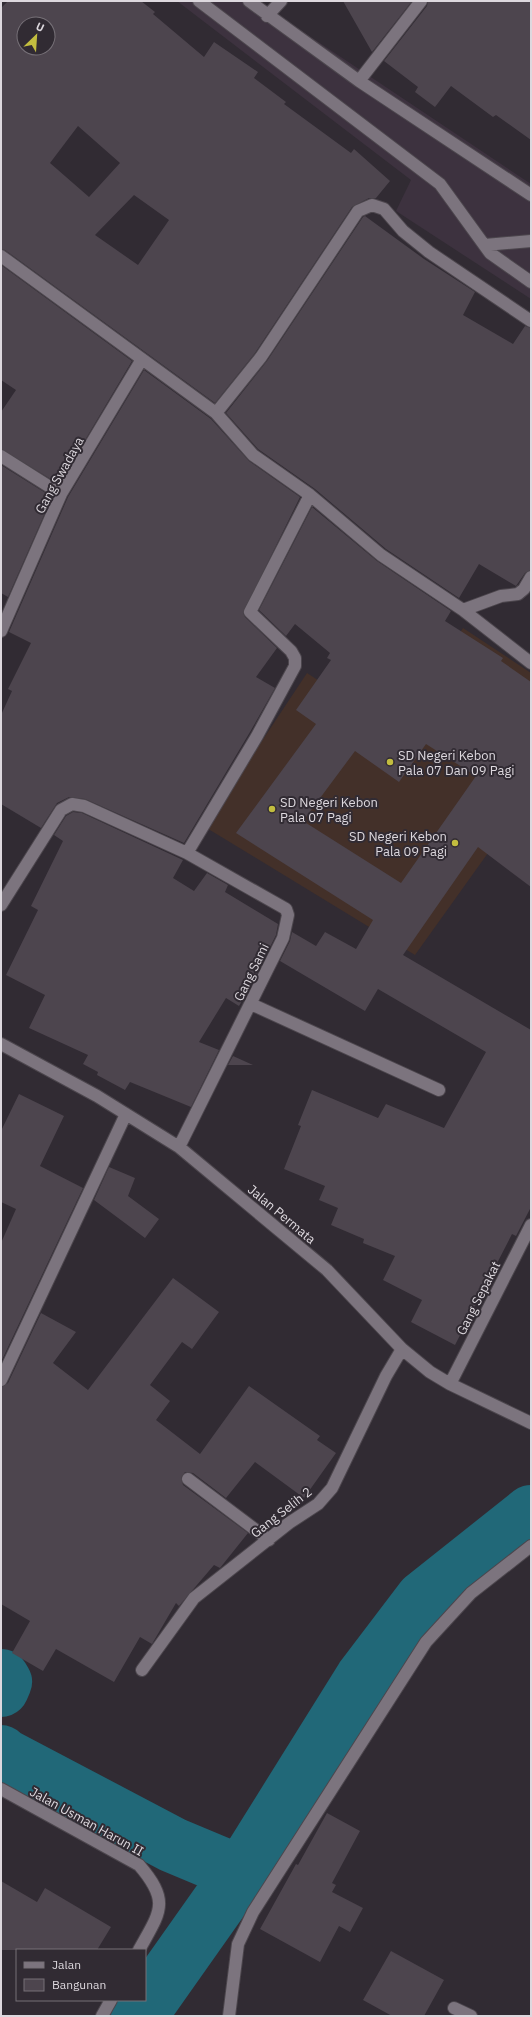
<svg xmlns="http://www.w3.org/2000/svg" width="532" height="2017" viewBox="0 0 532 2017" font-family="'IBM Plex Sans',sans-serif">
  <style>
    .built { fill: #3d323f }
    .education { fill: #433029 }
    .lines { fill: none; stroke-linecap: round; stroke-linejoin: round }
    .river { stroke: #216878; stroke-width: 56 }
    .building { fill: #4d454e; fill-rule: evenodd }
    .minor-casing { stroke: #4c464d; stroke-width: 14 }
    .minor { stroke: #7c747e; stroke-width: 12 }
    .poi-dot { fill: #c2bd3f; stroke: #312b33; stroke-width: 1.5 }
    .labels { text-anchor: middle; stroke-width: 4; stroke-linejoin: round; paint-order: stroke }
    .street-label { font-size: 13px; fill: #ddd8de; stroke: #312b33 }
    .poi-label { font-size: 13px; fill: #ddd8de; stroke: #312b33; text-anchor: start }
  </style>
  <rect width="100%" height="100%" fill="#312b33"/>
  <path class="built" d="M177,1H257L531,184V299L396,211L411,180Z"/>
  <path class="education" d="M463,628L531,673V793L415,955L205,827L307,673L395,731Z"/>
  <g class="lines">
    <path class="river" d="M1,1677L4,1682L1,1689
      M1,1753L4,1756L173,1845L240,1873
      M139,2016L252,1856L363,1678L423,1599L531,1513"/>
  </g>
  <path class="building" d="M8,1H141L155,12L153,14L204,57L214,42L258,72L254,78L286,102L284,104L351,153L354,149L390,181L376,198H369L352,207L255,353L215,403L5,250L1,249V8ZM24,24H48V48H24ZM78,126L120,163L89,197L50,163ZM134,195L169,220L138,265L95,235Z
    M343,1H412L372,52Z
    M428,1H531V140L496,115L493,117L451,86L435,107L415,92L418,87L384,61L427,6Z
    M365,216L424,259L475,292L463,315L513,344L525,326L531,328V570L525,573L516,586L479,564L459,598L386,549L315,489L258,449L226,413L267,361L363,217Z
    M1,265L132,361L59,484L1,449V412L16,390L1,380Z
    M144,370L211,419L249,461L300,497L243,613L245,617L277,648L256,677L275,688L250,732L184,843L85,799L69,797L57,803L41,828L1,804V715L12,691L8,689L31,643L9,632L68,497Z
    M1,465L52,497L8,597L1,593Z
    M312,507L377,561L451,611L445,621L503,658L501,661L531,682V887L478,847L403,955L531,1030V1207L516,1236L512,1234L455,1345L411,1322L422,1300L383,1280L395,1256L363,1243L364,1239L331,1225L338,1208L319,1200L325,1186L284,1169L301,1126L298,1125L312,1090L378,1118L386,1104L444,1128L486,1052L378,989L365,1011L280,961L290,941L292,932L316,946L325,932L356,949L373,920L236,833L316,724L296,710L331,660L327,658L330,653L295,624L286,636L259,610ZM426,744L476,776L401,883L303,821L355,751L399,782Z
    M73,812L82,813L183,860L173,878L194,891L207,873L228,885L225,892L278,924L276,935L250,987L239,1006L226,998L199,1042L219,1050L191,1107L130,1082L125,1090L97,1075L98,1072L83,1064L88,1055L29,1028L45,995L6,975L38,910L31,906L63,841L54,835L66,816Z
    M233,1056L253,1065H228Z
    M19,1094L64,1116L40,1166L83,1188L1,1362V1243L16,1209L1,1202V1131Z
    M109,1167L135,1178L128,1196L159,1219L145,1238L94,1200Z
    M173,1278L219,1312L192,1349L182,1342L150,1385L170,1401L156,1420L200,1454L249,1386L320,1436L317,1440L336,1453L304,1498L255,1462L226,1498L193,1473L185,1472L181,1478L183,1485L248,1533L220,1568L214,1565L179,1606L176,1603L152,1644L140,1637L114,1682L56,1649L43,1671L12,1653L30,1621L1,1604V1387L8,1383L41,1313L76,1332L53,1363L88,1390Z
    M327,1813L360,1831L332,1883L336,1885L332,1892L363,1908L350,1932L339,1926L320,1962L260,1929L296,1864L298,1865Z
    M1,1881L37,1902L45,1888L111,1927L97,1950H1Z
    M391,1951L444,1980L424,2016H392L363,2000Z"/>
  <g class="lines">
    <g class="minor-casing">
      <path id="minor" d="M199,1L440,184L490,253L531,282
        M249,1L359,81L531,195
        M267,16L281,1
        M359,81L421,1
        M485,245L531,241
        M1,256L216,413L253,455L310,495L381,555L463,610L531,663
        M216,413L261,357L358,211L372,205L384,209L403,231L429,252L531,321
        M1,456L61,494
        M463,610L501,596L518,594L524,589L531,577
        M1,631L61,494L142,359
        M187,853L257,736L295,666V658L291,651L250,612L310,495
        M1,905L61,810L72,804L84,806L187,853L286,909L288,915L283,938L179,1147
        M251,1004L439,1090
        M1,1044L97,1096L179,1147L327,1270L402,1349L430,1372L450,1384L531,1423
        M1,1380L126,1114
        M450,1384L531,1225
        M188,1479L269,1540
        M142,1670L194,1598L289,1523L318,1504L332,1488L386,1376L402,1349
        M1,1789L139,1865C171,1902 160,1912 139,1950
        M454,2008L471,2016
        M102,2016L111,2000
        M229,2016L238,1944L253,1912L426,1642L471,1593L531,1546"/>
    </g>
    <use href="#minor" class="minor"/>
  </g>
  <g class="poi-dot">
    <circle cx="390" cy="762" r="4"/>
    <circle cx="272" cy="809" r="4"/>
    <circle cx="455" cy="843" r="4"/>
  </g>
  <g class="labels">
    <g class="street-label">
      <text transform="translate(59 475) rotate(-61)" y="5">Gang Swadaya</text>
      <text transform="translate(251 972) rotate(-64)" y="5">Gang Sami</text>
      <text transform="translate(282 1214) rotate(40)" y="5">Jalan Permata</text>
      <text transform="translate(478 1298) rotate(-63)" y="5">Gang Sepakat</text>
      <text transform="translate(281 1512) rotate(-38)" y="5">Gang Selih 2</text>
      <text transform="translate(87 1821) rotate(29)" y="5">Jalan Usman Harun II</text>
    </g>
    <g class="poi-label">
      <text x="398" y="760">SD Negeri Kebon<tspan x="398" dy="15">Pala 07 Dan 09 Pagi</tspan></text>
      <text x="280" y="807">SD Negeri Kebon<tspan x="280" dy="15">Pala 07 Pagi</tspan></text>
      <text x="447" y="841" text-anchor="end">SD Negeri Kebon<tspan x="447" dy="15">Pala 09 Pagi</tspan></text>
    </g>
  </g>
  <rect width="532" height="2017" fill="none" stroke="#ddd8de" stroke-width="4"/>
  <rect x="16" y="1949" width="130" height="52" fill="#312b33" stroke="#767077"/>
  <rect x="24" y="1962" width="20" height="6" fill="#7c747e" stroke="#767077"/>
  <text x="52" y="1969" font-size="12" fill="#ddd8de">Jalan</text>
  <rect x="24" y="1979" width="20" height="12" fill="#4d454e" stroke="#767077"/>
  <text x="52" y="1989" font-size="12" fill="#ddd8de">Bangunan</text>
  <g transform="translate(36 36) rotate(25)"><circle r="19" fill="#312b33" stroke="#767077"/>
  <path d="M0-3L7 15L0 10L-7 15Z" fill="#c2bd3f"/>
  <text y="-6" font-size="11" font-weight="bold" text-anchor="middle" fill="#ddd8de">U</text>
  </g>
</svg>
